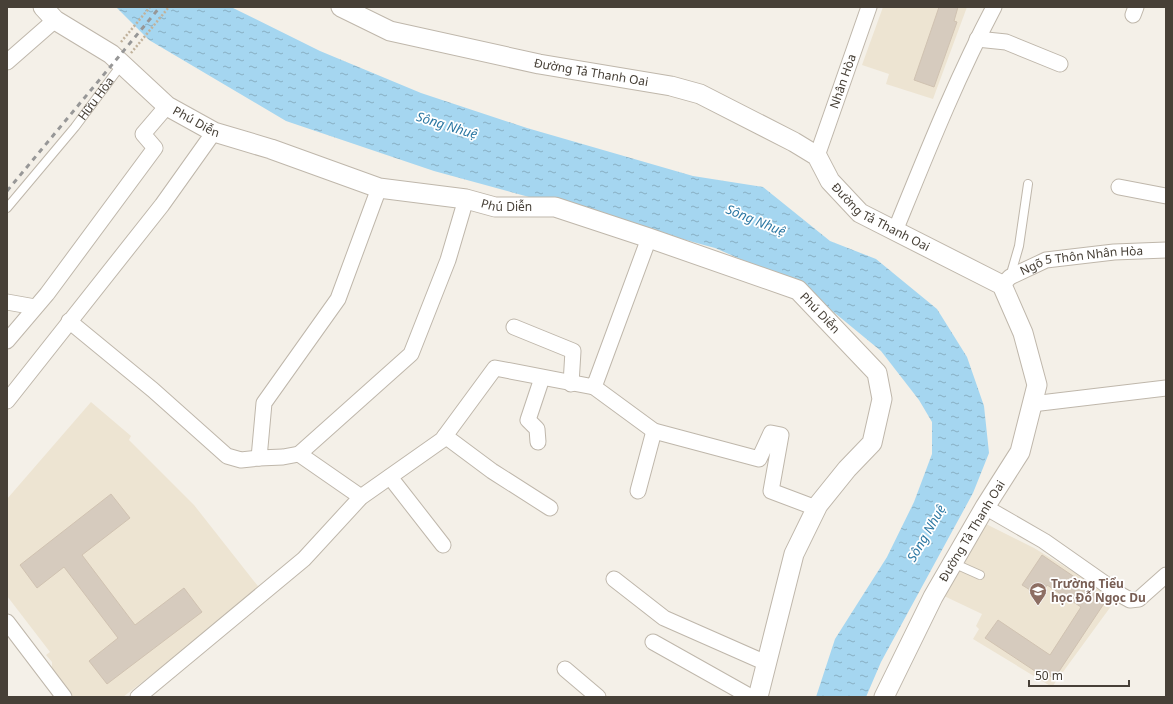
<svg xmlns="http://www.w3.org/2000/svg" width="1173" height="704" viewBox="0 0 1173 704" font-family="'Noto Sans',sans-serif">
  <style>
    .education { fill: #ede4d2 }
    .water { fill: url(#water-ripples) }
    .building { fill: #d6cbbe; stroke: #d0c2b1 }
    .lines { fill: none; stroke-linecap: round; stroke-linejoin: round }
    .service-casing { stroke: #bfb7ab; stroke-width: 10 }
    .minor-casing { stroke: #bfb7ab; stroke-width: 17 }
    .tertiary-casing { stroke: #bfb7ab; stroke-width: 21 }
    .path { stroke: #c1b29c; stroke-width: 2.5; stroke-dasharray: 2 2; stroke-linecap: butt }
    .service { stroke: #fff; stroke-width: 8 }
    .minor { stroke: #fff; stroke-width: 15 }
    .tertiary { stroke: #fff; stroke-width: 19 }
    .rail { stroke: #979797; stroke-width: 3; stroke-dasharray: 5 5; stroke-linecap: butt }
    .labels { text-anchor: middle; stroke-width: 3.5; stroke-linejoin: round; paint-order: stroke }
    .street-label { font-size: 12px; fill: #474037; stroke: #fff }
    .education-label { font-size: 12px; font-weight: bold; fill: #785e54; stroke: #fff; text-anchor: start }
    .water-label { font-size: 13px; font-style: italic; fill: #2d78a3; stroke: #fff }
  </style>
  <defs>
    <pattern id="water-ripples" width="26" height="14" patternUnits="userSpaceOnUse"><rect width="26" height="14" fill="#a5d6f0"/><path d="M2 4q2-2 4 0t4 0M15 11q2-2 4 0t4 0" fill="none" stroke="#88afc3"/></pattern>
  </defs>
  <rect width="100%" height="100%" fill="#f4f0e8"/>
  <path class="education" d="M883,7H967L933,99L886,84L889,74L862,65Z
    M91,402L131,436L129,440L194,505L261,590L123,697H71L52,673V662L46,655L50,652L7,596V499Z
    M986,524L1034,548L1117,598L1052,687L973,639L979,629L976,626L982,614L942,595Z"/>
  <path class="water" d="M116,7H231L320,51L421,93L527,128L693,176L763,187L830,241L876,259L937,309L967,357L984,406L989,453L973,493L881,662L866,697H816L835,639L887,557L914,502L932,454V422L919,400L881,351L802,286L715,248L434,171L286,121L149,40Z"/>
  <path class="building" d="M939,7H958L954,21L957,22L934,87L914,80Z
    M111,494L130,518L82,555L135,625L184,588L202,612L107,684L89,661L118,638L64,567L37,588L20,565Z
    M1042,555L1107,599L1054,679L1046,673L1044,677L985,638L998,620L1050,655L1081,607L1047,585L1040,596L1022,585Z"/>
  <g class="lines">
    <g class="service-casing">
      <g id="service">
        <path id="s1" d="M7,208L75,127L122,64"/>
        <path d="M1010,277L1019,246L1028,184"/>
        <path d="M953,563L980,575"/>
      </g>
    </g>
    <g class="minor-casing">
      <g id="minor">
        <path d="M1133,15L1136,7"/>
        <path d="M977,39L1006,42L1060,64"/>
        <path d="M7,62L55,20"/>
        <path id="s2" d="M817,156L869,7"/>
        <path d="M1119,187L1166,196"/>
        <path d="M379,188L338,299L264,403L259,458L283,457L299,454L411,354L448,260L466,199"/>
        <path d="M895,231C926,155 956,79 994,7"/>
        <path id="s3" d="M1002,285L1010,277L1046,260L1114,252L1166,250"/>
        <path d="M7,302L35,307"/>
        <path d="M69,321L153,390L227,456L241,460L259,458"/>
        <path d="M514,327L573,351L571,384"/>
        <path d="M7,341L47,294L155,148L143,134L167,106"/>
        <path d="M594,387L654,431L759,459L771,433L781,435L771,491L816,508"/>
        <path d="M7,401L162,205L214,132"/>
        <path d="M1032,404L1166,388"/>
        <path d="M445,436L492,471L550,508"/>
        <path d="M538,442L537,429L528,420L542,378"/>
        <path d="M299,454L361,497"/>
        <path d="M390,477L443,545"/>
        <path d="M638,491L654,431"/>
        <path d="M985,507L1044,541L1121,595L1130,600L1139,599L1166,575"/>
        <path d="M614,579L664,618L766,663"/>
        <path d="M7,622L64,697"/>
        <path d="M653,642L751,697"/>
        <path d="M565,669L598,697"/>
        <path d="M138,697L304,559L361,497L442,440L495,368L594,387L649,238"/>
      </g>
    </g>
    <g class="tertiary-casing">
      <g id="tertiary">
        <path id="s4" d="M43,7L55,20L111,54L167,106L214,132L271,149L379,188L466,199L495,207H555L649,238L798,290L877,373L882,399L872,443L847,469L818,505L794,554L758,697"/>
        <path id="s5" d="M341,7L390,31L539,64L671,86L700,94L794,142L817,156L830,181L860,213L1002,285L1023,333L1037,385L1020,452L985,507L933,597L884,697"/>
      </g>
    </g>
    <path class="path" d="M121,42L150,7
      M131,53L169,7"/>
    <use href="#service" class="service"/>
    <use href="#minor" class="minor"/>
    <use href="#tertiary" class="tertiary"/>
    <path class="rail" d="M7,191L160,7"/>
  </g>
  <defs>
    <g id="school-pin" transform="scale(0.9)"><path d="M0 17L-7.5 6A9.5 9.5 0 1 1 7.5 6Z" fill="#8d6e63" stroke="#fff"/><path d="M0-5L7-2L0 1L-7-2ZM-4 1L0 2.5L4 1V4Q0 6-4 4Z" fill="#fff"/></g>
  </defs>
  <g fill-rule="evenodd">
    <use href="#school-pin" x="1038" y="591"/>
  </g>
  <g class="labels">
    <g class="street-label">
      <text dy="4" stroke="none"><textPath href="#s5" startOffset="260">Đường Tả Thanh Oai</textPath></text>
      <text dy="4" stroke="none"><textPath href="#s2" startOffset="79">Nhân Hòa</textPath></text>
      <text dy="4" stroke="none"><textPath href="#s1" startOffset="141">Hữu Hòa</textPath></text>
      <text dy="4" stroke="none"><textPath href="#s4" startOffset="193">Phú Diễn</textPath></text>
      <text dy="4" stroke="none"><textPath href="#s4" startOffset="517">Phú Diễn</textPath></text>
      <text dy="4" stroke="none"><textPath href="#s5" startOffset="595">Đường Tả Thanh Oai</textPath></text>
      <text dy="4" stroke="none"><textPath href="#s3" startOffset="86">Ngõ 5 Thôn Nhân Hòa</textPath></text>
      <text dy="4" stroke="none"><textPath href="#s4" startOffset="854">Phú Diễn</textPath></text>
      <text transform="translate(972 531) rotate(-59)" y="4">Đường Tả Thanh Oai</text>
    </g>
    <g class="education-label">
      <text x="1051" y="588">Trường Tiểu<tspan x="1051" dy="14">học Đỗ Ngọc Du</tspan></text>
    </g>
    <g class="water-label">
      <text transform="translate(447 125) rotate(17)" y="5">Sông Nhuệ</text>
      <text transform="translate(756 220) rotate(22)" y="5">Sông Nhuệ</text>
      <text transform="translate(926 533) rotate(-60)" y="5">Sông Nhuệ</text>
    </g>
  </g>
  <rect width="1173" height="704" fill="none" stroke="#474037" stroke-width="16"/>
  <path d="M1029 680v6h100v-6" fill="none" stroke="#474037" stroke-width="2"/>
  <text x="1035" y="680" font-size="12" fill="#474037" stroke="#ffffff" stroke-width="3" paint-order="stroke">50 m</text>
</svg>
